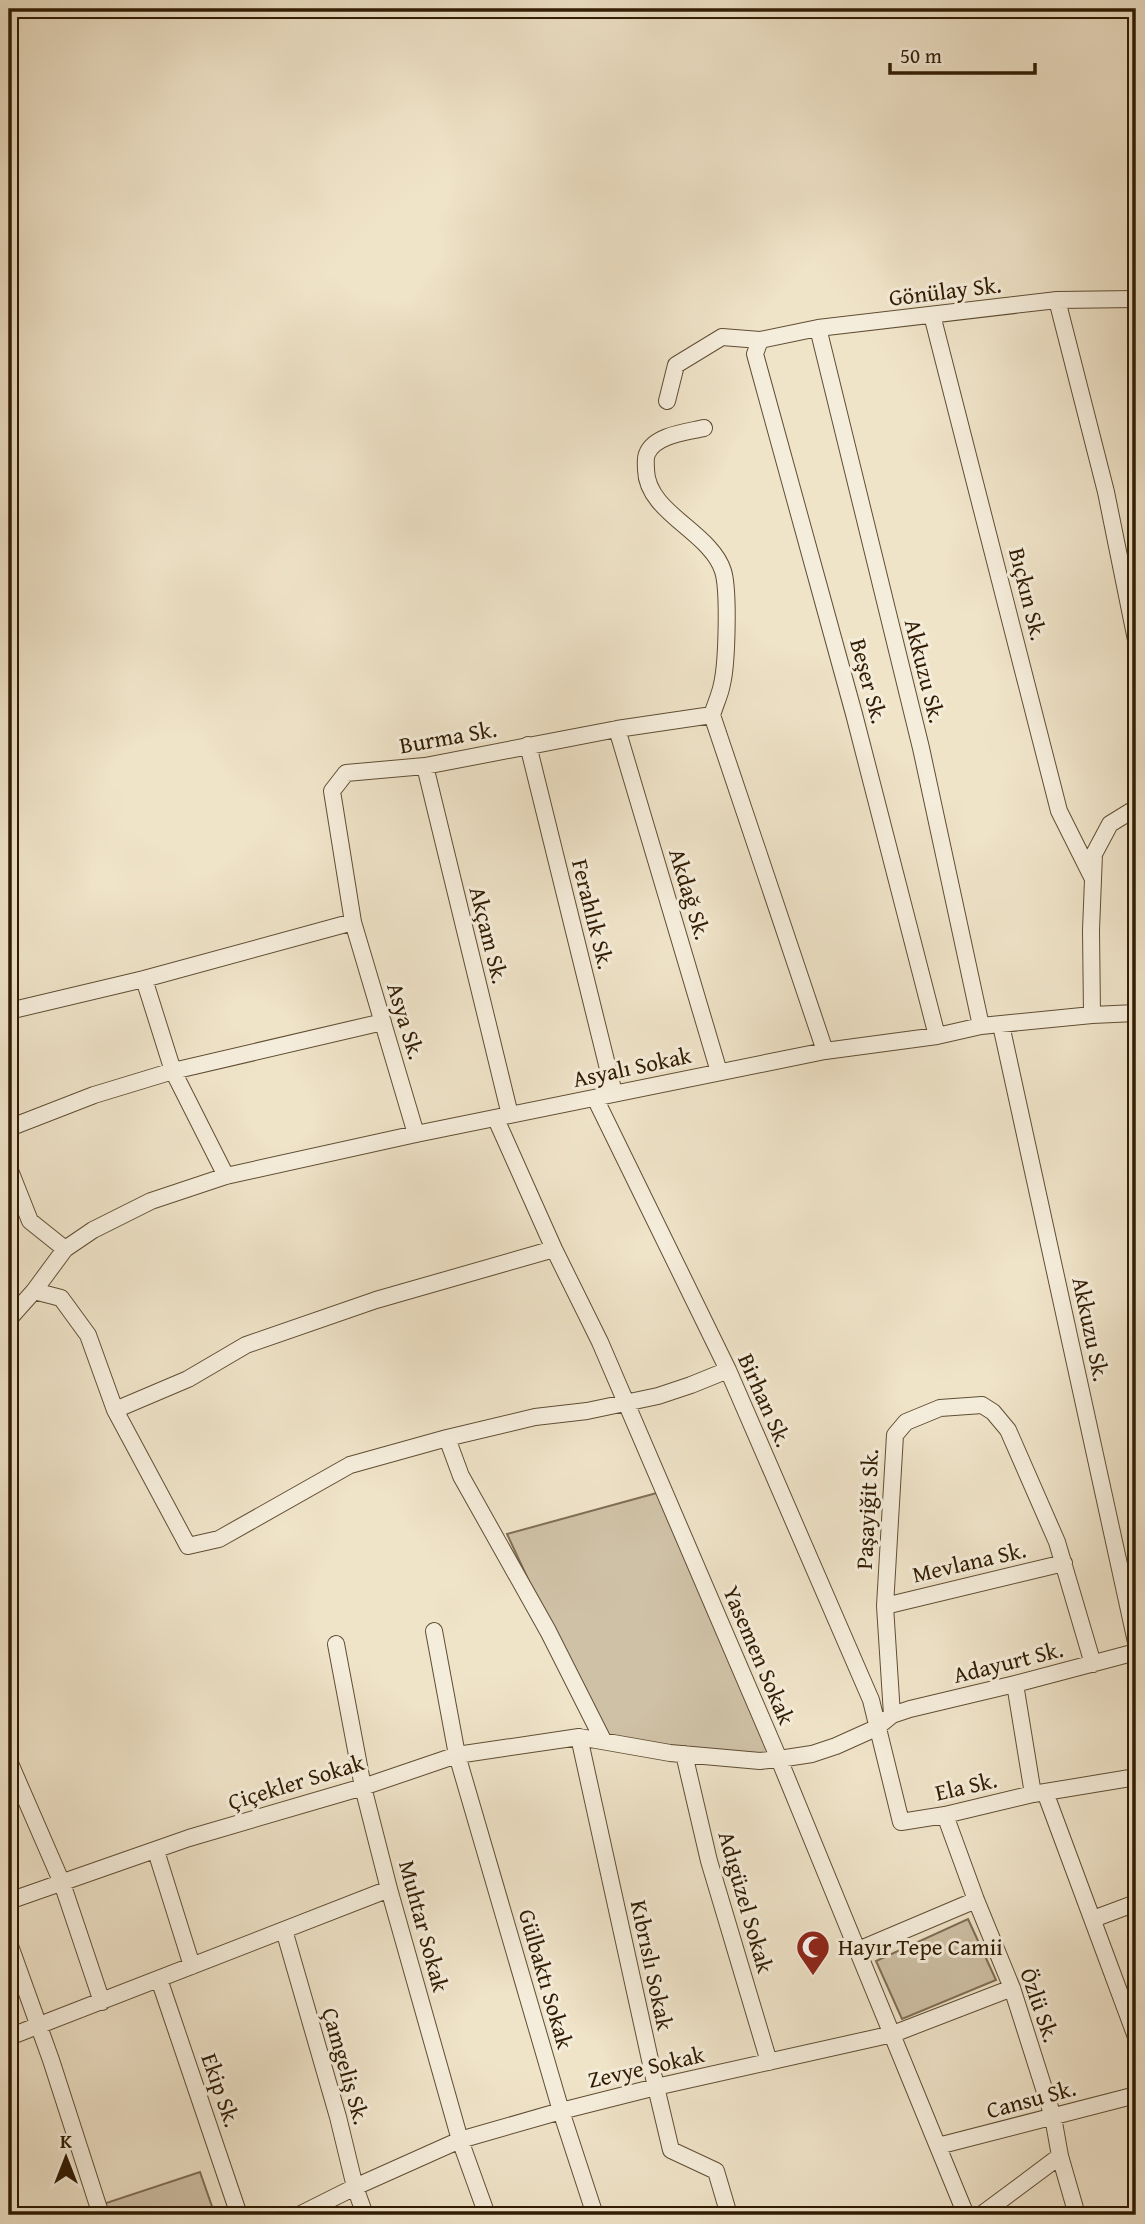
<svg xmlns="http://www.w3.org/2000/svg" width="1145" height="2224" viewBox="0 0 1145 2224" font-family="'Gentium Book Plus',serif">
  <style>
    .green { fill: #cfc1a6; stroke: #806e54; stroke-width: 2 }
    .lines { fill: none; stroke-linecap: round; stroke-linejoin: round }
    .street-casing { stroke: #604e34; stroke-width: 18 }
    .street { stroke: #f5eddb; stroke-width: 16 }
    .labels { text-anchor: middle; stroke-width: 6; stroke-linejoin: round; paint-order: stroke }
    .street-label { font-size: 23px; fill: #311c02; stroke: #f5eddb }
    .poi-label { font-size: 23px; fill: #311c02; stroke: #f5eddb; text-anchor: start }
  </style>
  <rect width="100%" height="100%" fill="#efe3c8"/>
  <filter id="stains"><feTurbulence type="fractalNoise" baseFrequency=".00286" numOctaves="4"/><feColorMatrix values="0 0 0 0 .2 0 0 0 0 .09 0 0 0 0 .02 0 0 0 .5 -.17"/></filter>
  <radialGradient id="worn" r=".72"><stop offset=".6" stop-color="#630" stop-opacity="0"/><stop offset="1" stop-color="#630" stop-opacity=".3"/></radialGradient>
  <path class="green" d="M664,1491L779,1759L603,1740L507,1534Z
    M968,1919L996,1980L902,2019L876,1961Z
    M200,2172L215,2215H104L100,2205Z"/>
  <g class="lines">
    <g class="street-casing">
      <path id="street" d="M9,11L31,9
        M1057,300L1106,492L1136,640
        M932,315L1059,811L1093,879
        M818,328L921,748L981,1026
        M760,340L755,354L854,714L937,1036
        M667,401L676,365L722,337L760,340L818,328L1057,300L1136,299
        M704,428C687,432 654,435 647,454C645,458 646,465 646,470C647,513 711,532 723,571C729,590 727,663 722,684C720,695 715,705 712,715
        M617,729L719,1072
        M528,745L614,1093
        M425,766L510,1115
        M353,922L416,1134
        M144,979L173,1071L226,1176
        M9,1011L144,979L353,922L332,791L346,773L425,766L617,729L712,715L825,1051
        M1092,1015L1091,930L1094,854L1110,824L1136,808
        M1001,1025L1136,1642
        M595,1098L728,1370L871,1700L901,1822L945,1815L1033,1794L1136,1777
        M496,1119L554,1249L600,1342L779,1759L966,2215
        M9,1128L94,1095L173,1071L383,1022
        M9,1168L30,1221L65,1249
        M34,1291L61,1298L88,1335L115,1410L188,1546L219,1539L350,1465L447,1438
        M9,1319L34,1291L65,1249L93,1230L151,1201L226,1176L416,1134L825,1051L937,1036L981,1026L1092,1015L1136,1013
        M115,1410L188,1379L246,1345L376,1300L554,1249
        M885,1606L1064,1563
        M434,1631L457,1755L561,2111L595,2215
        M336,1644L363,1787L389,1889L460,2140L487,2215
        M1015,1684L1033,1794
        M892,1715L885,1606L895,1435L906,1422L940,1408L982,1405L993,1412L1008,1430L1057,1542L1093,1664
        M579,1737L656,2087L671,2150L716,2171L729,2215
        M603,1740L548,1631L461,1476L447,1438L535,1417L587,1411L658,1396L691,1385L728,1370
        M684,1754L709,1861L769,2062
        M9,1761L62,1883L102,2002
        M1045,1792L1136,2037
        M945,1815L976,1900L1012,1988L1053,2117L1060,2156L1077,2215
        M156,1851L192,1966
        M9,1901L189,1838L363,1787L457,1755L579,1737L670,1753L760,1761L779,1759L812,1754L836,1746L876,1728L892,1715L910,1709L1015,1684L1136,1652
        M1093,1919L1136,1903
        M284,1930L338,2117L355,2187L365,2215
        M9,1943L51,2060L101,2215
        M858,1950L976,1900
        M159,1979L239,2215
        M9,2037L389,1889
        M938,2146L1136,2095
        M299,2215L355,2187L460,2140L561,2111L656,2087L893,2034L1012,1988
        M981,2215L1060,2156"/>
    </g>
    <use href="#street" class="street"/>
  </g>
  <defs>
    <g id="mosque-pin" transform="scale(1.75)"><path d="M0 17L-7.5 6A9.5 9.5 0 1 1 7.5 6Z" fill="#8f2418" stroke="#f5eddb"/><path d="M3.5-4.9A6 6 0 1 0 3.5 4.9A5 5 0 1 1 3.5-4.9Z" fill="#fff"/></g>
  </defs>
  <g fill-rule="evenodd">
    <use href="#mosque-pin" x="813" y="1947"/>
  </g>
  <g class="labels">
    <g class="street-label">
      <text transform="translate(945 291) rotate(-7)" y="8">Gönülay Sk.</text>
      <text transform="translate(1028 594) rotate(76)" y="8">Bıçkın Sk.</text>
      <text transform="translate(925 671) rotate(76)" y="8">Akkuzu Sk.</text>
      <text transform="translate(869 681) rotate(75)" y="8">Beşer Sk.</text>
      <text transform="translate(448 737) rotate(-10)" y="8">Burma Sk.</text>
      <text transform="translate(690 894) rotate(73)" y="8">Akdağ Sk.</text>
      <text transform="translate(593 914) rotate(76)" y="8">Ferahlık Sk.</text>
      <text transform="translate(489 935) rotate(76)" y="8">Akçam Sk.</text>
      <text transform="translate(406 1021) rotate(73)" y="8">Asya Sk.</text>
      <text transform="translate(632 1067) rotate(-12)" y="8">Asyalı Sokak</text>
      <text transform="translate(1091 1329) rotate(78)" y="8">Akkuzu Sk.</text>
      <text transform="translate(765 1400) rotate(66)" y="8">Birhan Sk.</text>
      <text transform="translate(867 1509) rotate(-87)" y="8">Paşayiğit Sk.</text>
      <text transform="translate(969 1562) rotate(-13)" y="8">Mevlana Sk.</text>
      <text transform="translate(759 1655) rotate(67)" y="8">Yasemen Sokak</text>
      <text transform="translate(1008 1662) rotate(-14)" y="8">Adayurt Sk.</text>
      <text transform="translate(296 1782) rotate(-17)" y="8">Çiçekler Sokak</text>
      <text transform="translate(966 1786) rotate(-13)" y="8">Ela Sk.</text>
      <text transform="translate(746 1902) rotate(74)" y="8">Adıgüzel Sokak</text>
      <text transform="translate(424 1926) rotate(75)" y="8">Muhtar Sokak</text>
      <text transform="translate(652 1965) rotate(78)" y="8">Kıbrıslı Sokak</text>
      <text transform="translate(546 1979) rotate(74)" y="8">Gülbaktı Sokak</text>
      <text transform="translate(1040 2005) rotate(71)" y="8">Özlü Sk.</text>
      <text transform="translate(346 2066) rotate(74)" y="8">Çamgeliş Sk.</text>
      <text transform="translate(646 2067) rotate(-13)" y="8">Zevye Sokak</text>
      <text transform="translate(221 2090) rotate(71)" y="8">Ekip Sk.</text>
      <text transform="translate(1031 2099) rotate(-15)" y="8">Cansu Sk.</text>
    </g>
    <g class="poi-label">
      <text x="838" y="1955">Hayır Tepe Camii</text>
    </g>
  </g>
  <rect width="1145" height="2224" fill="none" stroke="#efe3c8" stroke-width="35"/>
  <rect x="10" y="10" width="1124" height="2203" fill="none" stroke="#311c02" stroke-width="3.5"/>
  <rect x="18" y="18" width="1110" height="2189" fill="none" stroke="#311c02" stroke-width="2"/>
  <g transform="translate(66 2158)" stroke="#f5eddb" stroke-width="5" paint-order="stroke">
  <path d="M0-5L12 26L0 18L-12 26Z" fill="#311c02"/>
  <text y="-10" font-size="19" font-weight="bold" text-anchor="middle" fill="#311c02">K</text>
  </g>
  <path d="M890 63v10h145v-10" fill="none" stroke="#311c02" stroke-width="3.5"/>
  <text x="900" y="63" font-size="21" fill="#311c02" stroke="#f5eddb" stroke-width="5" paint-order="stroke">50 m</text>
  <rect width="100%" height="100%" filter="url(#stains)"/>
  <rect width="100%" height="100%" fill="url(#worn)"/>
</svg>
